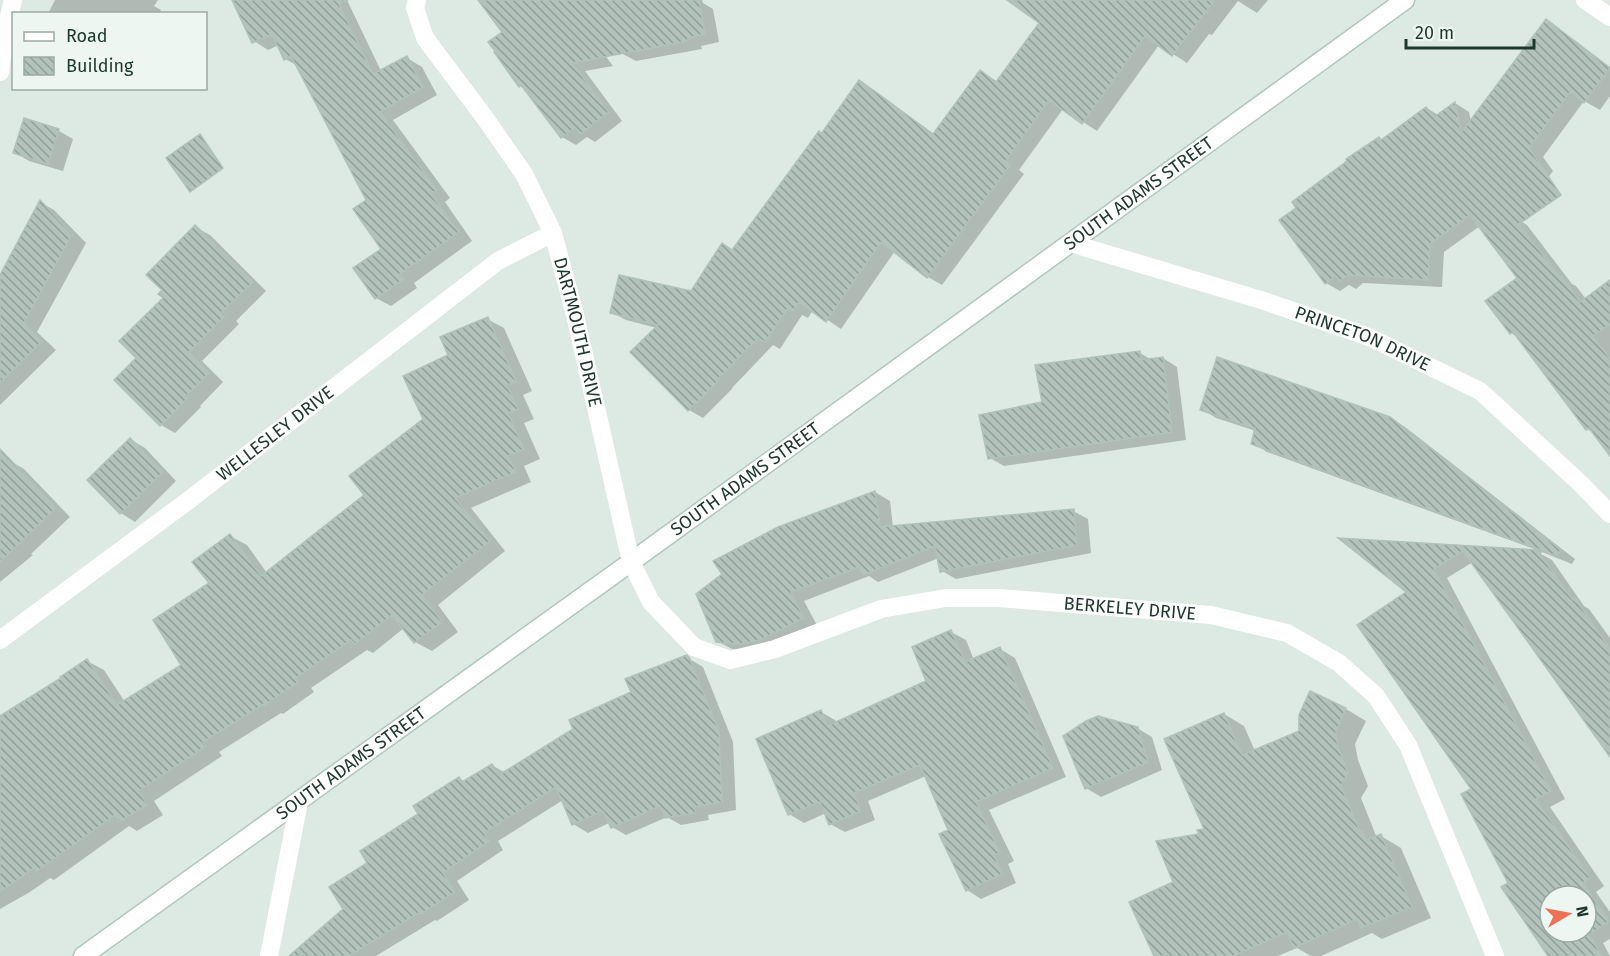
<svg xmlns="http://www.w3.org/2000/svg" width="1610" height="956" viewBox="0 0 1610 956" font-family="'Fira Sans',sans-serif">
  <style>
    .shadow { fill: #0003; fill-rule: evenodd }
    .building { fill: url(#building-back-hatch); stroke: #b0c2b9; stroke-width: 1.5; fill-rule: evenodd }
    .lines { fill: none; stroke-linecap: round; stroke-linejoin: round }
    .secondary-casing { stroke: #b1c8be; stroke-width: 21 }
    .street { stroke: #fff; stroke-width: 18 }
    .secondary { stroke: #fff; stroke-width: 18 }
    .labels { text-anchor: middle; stroke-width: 4.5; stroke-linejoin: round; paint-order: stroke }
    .street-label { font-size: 18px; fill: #1f382f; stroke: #edf6f1 }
  </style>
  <defs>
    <pattern id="building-back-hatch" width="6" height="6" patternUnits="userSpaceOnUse" patternTransform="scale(1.5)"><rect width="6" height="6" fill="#b3c3bc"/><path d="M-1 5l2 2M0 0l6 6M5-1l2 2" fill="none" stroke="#919f99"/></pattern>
  </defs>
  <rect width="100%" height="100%" fill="#dde9e3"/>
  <path class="shadow" d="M55,0H158L154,6L161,10L159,14H48Z
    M241,0H347L381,71L407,58L422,67L437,95L393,120L450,198L445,202L472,241L414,283L417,288L391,306L376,298L383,249L368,201L298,66L285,59L279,45L268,50L254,41Z
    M488,0H564L613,66L585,71L622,121L595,142L587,137L576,145L562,137L526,89L520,86L496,52L504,32Z
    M611,0H702L703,3L713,9L719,42L701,46L702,49L636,61L621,53Z
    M1011,0H1268L1257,13L1238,1L1212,35L1209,34L1187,63L1159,45L1097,131L1063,109L1019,170L1024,174L942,285L928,277L895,251L841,329L813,310L808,318L802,315L780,349L773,345L732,388V389L703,418L689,410L657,328L626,320L611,312L692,293L732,251L820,133L822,135L860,82L874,90L935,135L981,72L998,82L1041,22Z
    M1546,21L1560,30L1610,67V96L1600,110L1584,101L1543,157L1553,171L1517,219L1527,225L1572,284L1576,286L1586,299L1610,282V448L1594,433L1587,429L1519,338L1511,333L1519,278L1480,226L1444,252L1442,287L1363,283L1356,289L1349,285L1340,291L1326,283L1298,208L1379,139L1382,140L1427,108L1438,115L1455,103L1469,112L1471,122Z
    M25,120L59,131L73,139L63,171L29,161L14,152Z
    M40,202L54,210L86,243L37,332L56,350L0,405V278Z
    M195,227L210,235L266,291L236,321L239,324L202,361L223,382L200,406L201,407L175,433L161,425L138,358Z
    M487,319L504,328L532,391L523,395L534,419L524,423L540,459L524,466L531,482L471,508L505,551L438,605L458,632L432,651L415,642L404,628L373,653L367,650L311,688L314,692L283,714L281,713L219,752L222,756L154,801L163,815L137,831L129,826L54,880L50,878L30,892L0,909V727L87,661L104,670L125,702L183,665L211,584L230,536L247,545L267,573L366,495L425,419L450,356Z
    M1140,353L1152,360L1163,358L1177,367L1186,440L1004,466L990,458L1044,403Z
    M1202,409L1390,418L1405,427L1575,559L1572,564L1542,552L1541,554L1552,560L1584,606L1589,609L1610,638V754L1473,562L1447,578L1565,799L1550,807L1604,886L1596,892L1610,912V939L1603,943L1610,956H1550L1509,883L1474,789L1409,592L1343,539L1537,550L1267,452L1253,443L1256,431L1216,418ZM1550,896H1586V932H1550Z
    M131,440L145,448L176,481L135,522L121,513L89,480Z
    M10,461L24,469L70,517L31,554L33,555L0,582V471Z
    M875,492L890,501L893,527L1073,511L1088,519L1091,553L956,579L942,571L939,558L878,582L869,576L804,601L818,627L755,651L732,649L717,641L779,529Z
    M951,632L966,640L974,660L1000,649L1015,658L1066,777L989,810L1014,861L1008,864L1016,883L981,899L967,890L950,831L926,776L868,801L875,820L845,832L830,824L826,813L804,823L789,814L821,712L835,720L837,723L928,682Z
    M686,657L703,667L733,742L736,810L708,815L709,820L681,825L667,817L626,835L612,827L609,823L588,833L573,824L563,800L498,841L503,850L457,881L469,900L437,921L435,920L376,956H326L345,909L369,863L459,778L465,782L492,765L505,773L632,693Z
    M1311,693L1346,709L1366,721L1355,744L1358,760L1368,786L1361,798L1377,838L1381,836L1401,848L1431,918L1382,939L1372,933L1321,956H1311L1297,948L1278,956H1155L1175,883L1201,835L1206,830L1224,714L1244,726L1255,751L1300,732Z
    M1137,728L1152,737L1162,770L1101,797L1086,788Z"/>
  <path class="building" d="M232,0H348L339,4L373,74L407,56L423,87L380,112L437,190L431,194L459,232L400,274L404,279L375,299L353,268L381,249L353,209L366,200L291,56L284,60L272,34L252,43Z
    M478,0H699L705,34L688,38V41L572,63L609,112L580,134L575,128L561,138L521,85L519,87L494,52L495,51L488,42L502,32Z
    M1007,0H1215L1172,56L1145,36L1082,124L1049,100L1006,161L1011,164L927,278L881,242L826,322L799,302L793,311L788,308L765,342L758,338L718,379L719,380L688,411L630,352L658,325L610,313L619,275L691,291L722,243L732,250L819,131L821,134L859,80L933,134L980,70L996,82L1039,23Z
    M1546,19L1610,68L1584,103L1570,92L1529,148L1561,195L1519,224L1560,277L1562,276L1580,302L1610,280V324L1593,336L1610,359V456L1589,428L1586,430L1513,332L1510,334L1485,301L1517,278L1470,215L1430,244L1428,280L1348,275L1340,281L1336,276L1325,284L1279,220L1296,208L1292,202L1347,161L1346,159L1379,137L1381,140L1426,107L1434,117L1455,102L1461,133Z
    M24,118L59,129L48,164L13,153Z
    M200,134L223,168L190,192L166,158Z
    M40,200L72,234L24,323L42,341L0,383V275Z
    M195,225L253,282L222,312L226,315L189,352L209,373L186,396L188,398L160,426L114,380L136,358L119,341L163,298L158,294L162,290L146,275Z
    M488,317L516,382L507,385L518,409L508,413L524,449L508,456L516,472L455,498L490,541L422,595L442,622L414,643L392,615L355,644L351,640L296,678L298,682L265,705L264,704L203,742L206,746L139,791L147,805L119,822L115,815L37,871L34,868L0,892V716L61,678L60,677L87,659L117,705L181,665L153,620L209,583L192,562L230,534L261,576L364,495L349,476L423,419L403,376L448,355L440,337Z
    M1140,351L1141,360L1163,357L1172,432L988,459L979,415L1042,402L1035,365Z
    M1217,357L1390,417L1561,550L1557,556L1251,444L1255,428L1200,410Z
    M130,438L163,472L120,514L87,480Z
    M0,449L56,508L0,562Z
    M875,491L880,527L1074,509L1077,545L940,572L935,546L863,575L859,567L791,592L804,618L760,640L739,644L716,642L696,594L722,574L713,561L778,527Z
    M1338,538L1537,550L1573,600L1575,598L1610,649V757L1463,551L1434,569L1551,791L1536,799L1590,878L1583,883L1609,921L1589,935L1602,956H1548L1501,887L1508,883L1461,794L1471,789L1357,625L1406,592ZM1550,896H1586V932H1550Z
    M951,630L965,662L1000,647L1053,768L976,802L1000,853L994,855L1002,874L966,891L939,834L948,830L920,765L854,793L861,811L829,825L820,802L788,815L756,739L821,710L827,726L926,681L912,647Z
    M687,655L689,657L719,732L722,802L694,807L696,813L665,818L660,806L611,828L603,811L572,825L556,787L484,833L489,841L443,873L455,892L421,914L420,912L349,956H289L343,909L329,887L367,863L360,851L418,814L413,806L459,777L462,782L492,764L499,775L573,729L569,720L631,692L625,679Z
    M1310,691L1346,708L1336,732L1338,747L1348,773L1341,786L1360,831L1362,830L1367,840L1381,834L1412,907L1361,928L1357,919L1294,948L1287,932L1233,956H1154L1129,902L1173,882L1156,841L1199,834L1197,830L1204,829L1164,739L1224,713L1242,755L1299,731V715Z
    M1098,716L1138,727L1148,762L1085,789L1063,736L1086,721Z"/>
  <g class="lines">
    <g class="secondary-casing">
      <g id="secondary">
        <path id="s4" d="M83,956L631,562L1405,0"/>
      </g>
    </g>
    <g class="street">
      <path id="s1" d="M417,0L415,8L425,38L485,118L524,174L553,233L575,315L631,562L651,602L694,647L730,660L775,649L881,609L946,598H999L1211,615L1287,633L1339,663L1376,696L1408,745L1495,956"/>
      <path d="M1585,0L1610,17"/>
      <path d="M0,72L6,28L13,0"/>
      <path id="s2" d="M1070,243L1261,300L1369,337L1480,391L1581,484L1610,514"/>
      <path id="s3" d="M0,640L189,500L498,261L553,233"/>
      <path d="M269,956L299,802"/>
    </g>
    <use href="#secondary" class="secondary"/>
  </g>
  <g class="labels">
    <g class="street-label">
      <text dy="6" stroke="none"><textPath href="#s4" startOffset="1302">SOUTH ADAMS STREET</textPath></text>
      <text dy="6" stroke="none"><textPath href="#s1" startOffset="376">DARTMOUTH DRIVE</textPath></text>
      <text dy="6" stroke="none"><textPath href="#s2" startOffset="308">PRINCETON DRIVE</textPath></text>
      <text dy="6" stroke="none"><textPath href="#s3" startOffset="344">WELLESLEY DRIVE</textPath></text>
      <text dy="6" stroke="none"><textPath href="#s4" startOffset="816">SOUTH ADAMS STREET</textPath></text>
      <text dy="6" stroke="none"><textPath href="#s1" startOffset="1167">BERKELEY DRIVE</textPath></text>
      <text dy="6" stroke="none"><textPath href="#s4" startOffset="330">SOUTH ADAMS STREET</textPath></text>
    </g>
  </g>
  <rect x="12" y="12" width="195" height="78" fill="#edf6f1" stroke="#9baaa3" stroke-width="1.5"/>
  <rect x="24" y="32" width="30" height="9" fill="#ffffff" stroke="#9baaa3" stroke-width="1.5"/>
  <text x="66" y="42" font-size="18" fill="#1f382f">Road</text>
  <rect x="24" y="57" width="30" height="18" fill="url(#building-back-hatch)" stroke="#9baaa3" stroke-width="1.5"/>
  <text x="66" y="72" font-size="18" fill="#1f382f">Building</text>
  <g transform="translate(1568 914) rotate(80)"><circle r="28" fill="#edf6f1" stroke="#9baaa3" stroke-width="1.5"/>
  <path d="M0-4.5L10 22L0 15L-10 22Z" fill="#ef7155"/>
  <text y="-9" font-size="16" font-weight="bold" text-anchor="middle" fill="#1f382f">N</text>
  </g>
  <path d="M1406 39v9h128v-9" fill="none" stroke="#1f382f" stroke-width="3"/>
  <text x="1415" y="39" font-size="18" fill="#1f382f" stroke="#edf6f1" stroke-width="4.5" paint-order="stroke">20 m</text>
</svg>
